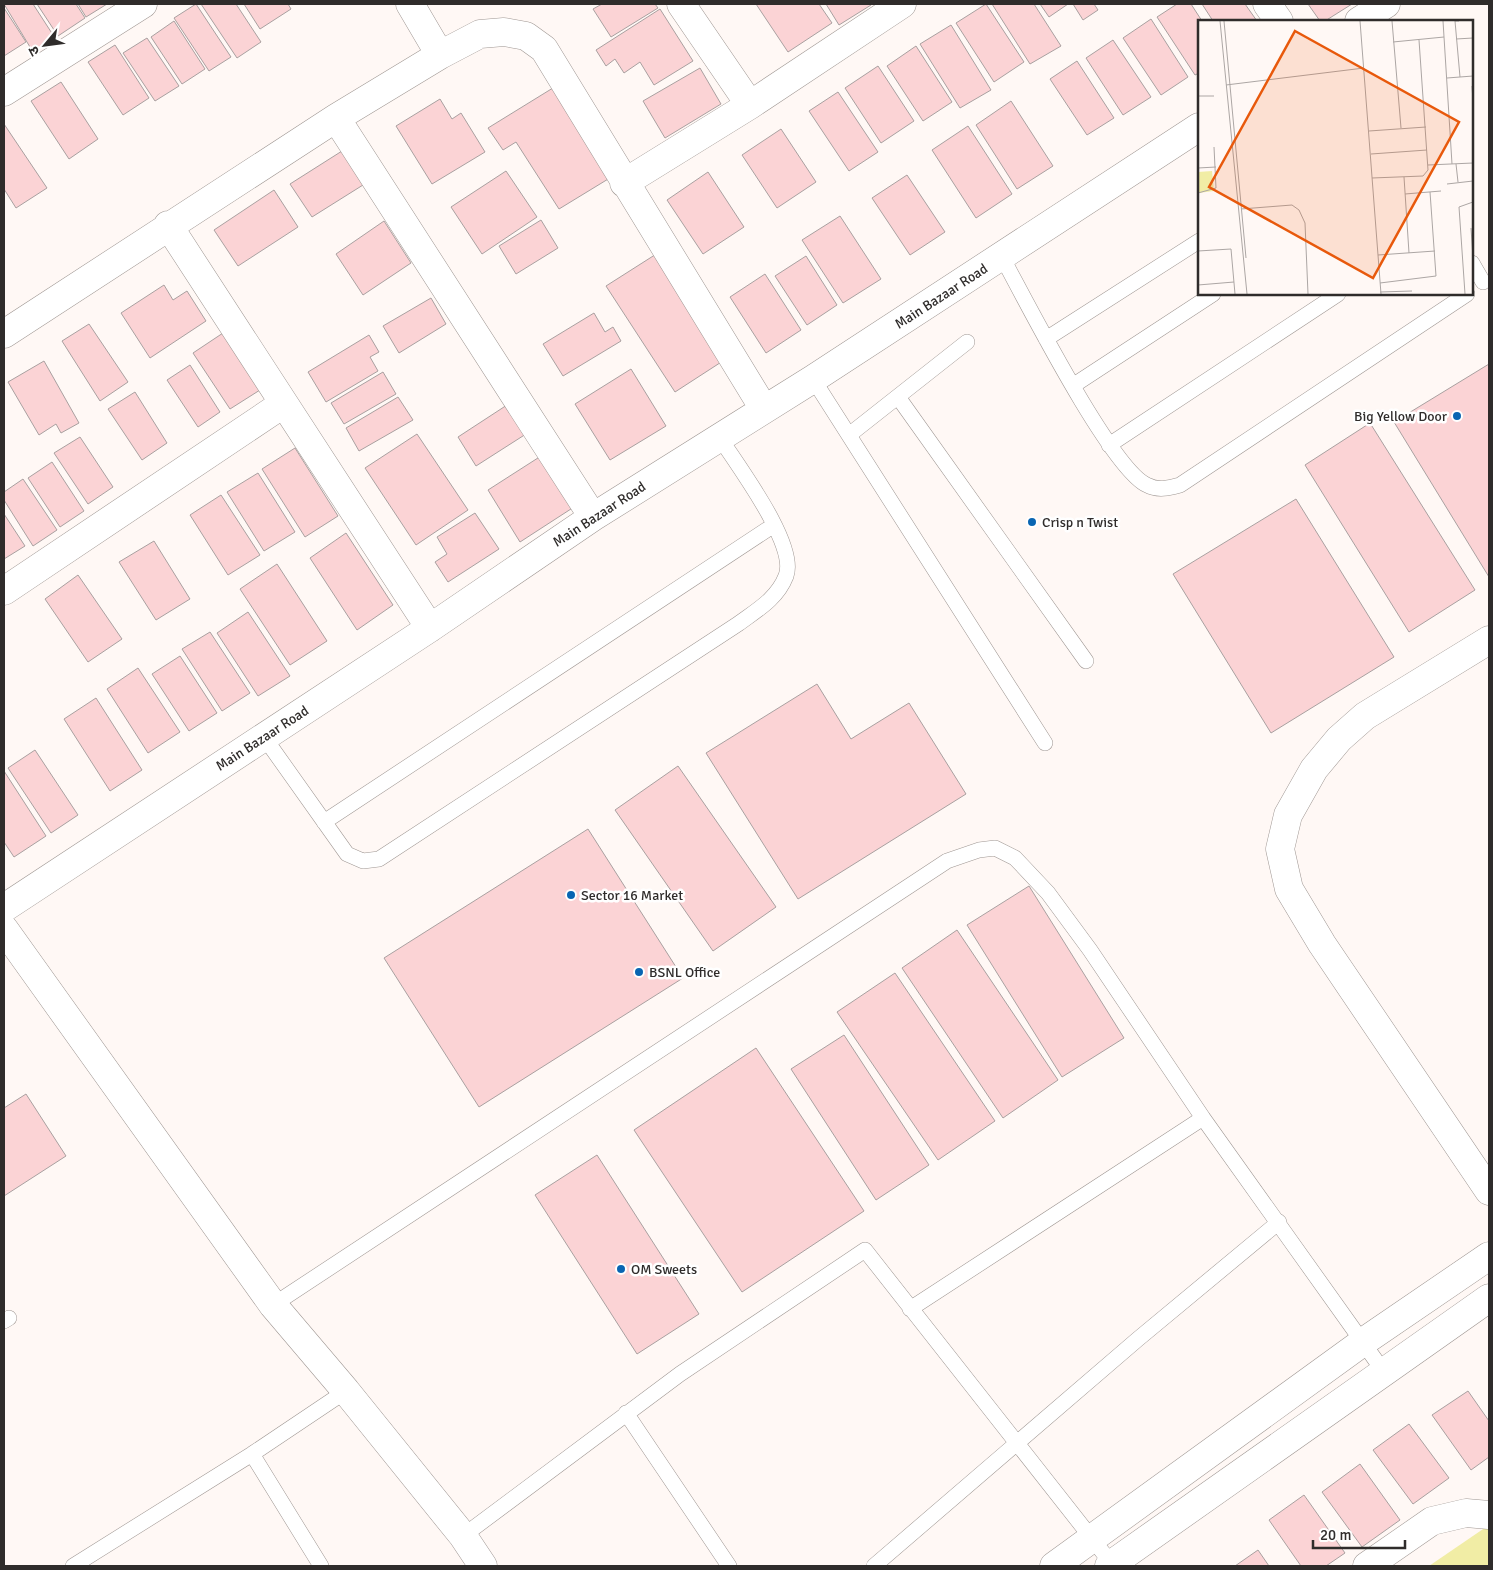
<svg xmlns="http://www.w3.org/2000/svg" width="1493" height="1570" viewBox="0 0 1493 1570" font-family="Signika,'Noto Sans Devanagari',sans-serif">
  <style>
    .green { fill: #f1eda5 }
    .building { fill: #fbd3d5; stroke: #a9a0a0 }
    .lines { fill: none; stroke-linecap: round; stroke-linejoin: round }
    .service-casing { stroke: #9f9793; stroke-width: 16 }
    .minor-casing { stroke: #9f9793; stroke-width: 29 }
    .tertiary-casing { stroke: #9f9793; stroke-width: 29 }
    .service { stroke: #fff; stroke-width: 15 }
    .minor { stroke: #fff; stroke-width: 28 }
    .tertiary { stroke: #fff; stroke-width: 28 }
    .poi-dot { fill: #0965b2; stroke: #fff; stroke-width: 2 }
    .labels { text-anchor: middle; stroke-width: 5; stroke-linejoin: round; paint-order: stroke }
    .street-label { font-size: 14px; fill: #2f2c2b; stroke: #fff }
    .poi-label { font-size: 14px; fill: #2f2c2b; stroke: #fff; text-anchor: start }
    .inset-road { fill: none; stroke: #aca6a4; stroke-width: 1 }
    .view { fill: #e8590c; fill-opacity: 0.15; stroke: #e8590c; stroke-width: 2.5 }
    .inset-edge { fill: none; stroke: #2f2c2b; stroke-width: 2.5 }
  </style>
  <rect width="100%" height="100%" fill="#fff8f5"/>
  <path class="green" d="M1489,1525V1566H1429Z"/>
  <path class="building" d="M4,4H33L55,38L33,52Z
    M37,4H76L85,18L58,36Z
    M78,4H107L86,17Z
    M196,4L231,57L209,71L174,18Z
    M201,4H236L261,42L237,58Z
    M244,4H288L291,9L260,29Z
    M602,4H655L658,8L611,37L593,9Z
    M756,4H819L832,23L788,52Z
    M826,4H870L871,5L839,25Z
    M986,4L1024,62L994,82L956,23Z
    M992,4H1034L1061,46L1030,64Z
    M1040,4H1068L1049,17Z
    M1073,4H1094L1098,10L1083,20Z
    M1177,4H1191L1202,21H1199V73L1195,75L1157,17Z
    M1202,4H1245L1257,21H1213Z
    M1308,4H1352L1325,21H1320Z
    M4,8L26,42L4,56Z
    M660,9L693,61L654,85L640,62L624,73L615,59L606,66L596,50Z
    M1151,19L1188,77L1161,95L1123,38Z
    M174,21L205,69L182,84L151,37Z
    M951,25L991,90L960,108L920,44Z
    M147,38L179,86L155,101L123,53Z
    M1113,40L1151,97L1123,115L1086,58Z
    M115,45L149,98L123,115L88,62Z
    M916,46L952,102L923,121L887,66Z
    M1077,61L1114,118L1087,135L1050,79Z
    M878,66L914,121L881,143L845,88Z
    M700,68L721,104L665,138L643,101Z
    M61,82L98,139L69,159L31,101Z
    M561,83L618,173L559,209L516,142L503,150L488,128Z
    M838,92L878,152L849,171L809,111Z
    M440,99L452,119L461,113L485,152L432,184L396,126Z
    M1011,101L1053,166L1017,189L976,125Z
    M4,124L47,188L16,208L4,189Z
    M968,126L1012,194L976,218L932,150Z
    M781,129L816,182L777,208L742,155Z
    M342,151L363,185L312,217L290,184Z
    M506,171L537,217L482,254L451,207Z
    M708,172L744,227L703,254L667,200Z
    M907,175L945,232L910,255L872,198Z
    M274,190L298,227L238,266L214,230Z
    M840,216L881,279L843,303L802,240Z
    M541,220L558,248L516,274L499,246Z
    M384,221L411,263L363,295L336,254Z
    M661,251L729,357L675,392L606,286Z
    M806,256L837,305L807,325L775,276Z
    M765,274L801,330L766,353L730,297Z
    M164,285L173,300L187,291L206,321L150,358L121,313Z
    M431,298L446,324L399,353L383,326Z
    M594,313L605,332L613,327L621,341L563,376L543,344Z
    M89,324L128,382L100,401L62,341Z
    M223,333L260,390L230,409L193,353Z
    M369,335L379,352L370,357L378,371L326,402L308,372Z
    M44,361L79,423L61,433L56,424L39,435L8,382Z
    M1489,364V577L1394,422Z
    M190,365L220,412L198,427L167,380Z
    M631,369L666,426L610,460L575,404Z
    M383,372L396,394L344,424L331,403Z
    M135,392L167,443L142,460L108,409Z
    M398,397L413,420L359,451L346,428Z
    M507,405L526,434L476,466L458,437Z
    M1370,423L1475,590L1409,632L1305,465Z
    M417,434L468,510L416,545L365,468Z
    M80,437L113,487L88,504L54,453Z
    M295,448L338,516L305,537L262,469Z
    M541,456L574,507L520,542L488,490Z
    M52,462L84,511L60,527L28,478Z
    M258,473L295,532L264,551L227,492Z
    M23,479L57,530L33,546L4,500V492Z
    M221,495L260,555L228,575L190,515Z
    M1296,499L1394,657L1271,733L1173,574Z
    M475,513L499,549L448,582L435,562L447,554L437,537Z
    M4,514L25,546L4,559Z
    M346,533L393,605L357,630L310,558Z
    M154,541L190,599L156,620L119,562Z
    M277,564L327,641L290,665L240,589Z
    M78,575L122,639L88,662L45,599Z
    M248,612L290,676L258,696L217,633Z
    M210,632L250,693L222,711L182,649Z
    M180,656L217,713L189,731L152,674Z
    M138,668L180,732L148,753L107,689Z
    M817,684L851,739L909,703L966,794L798,899L706,753Z
    M96,698L142,770L110,791L64,719Z
    M35,750L78,815L51,833L8,768Z
    M678,766L776,907L713,951L615,810Z
    M4,771L46,836L14,857L4,842Z
    M588,829L683,978L479,1107L384,958Z
    M1029,886L1124,1038L1062,1077L967,925Z
    M957,930L1058,1080L1003,1118L902,968Z
    M895,973L995,1121L938,1160L837,1012Z
    M844,1035L929,1165L876,1200L791,1069Z
    M756,1048L864,1211L742,1292L634,1130Z
    M26,1094L66,1156L4,1196V1108Z
    M597,1155L699,1314L637,1354L535,1195Z
    M1468,1391L1489,1421V1457L1471,1470L1432,1415Z
    M1409,1424L1449,1478L1413,1504L1373,1450Z
    M1360,1464L1400,1520L1362,1547L1322,1492Z
    M1304,1495L1345,1553L1326,1566H1301L1269,1520Z
    M1258,1550L1269,1566H1235Z"/>
  <g class="lines">
    <g class="service-casing">
      <path id="service" d="M1002,257C1025,299 1111,469 1147,485C1158,491 1169,488 1180,485L1467,294
        M1472,263L1483,282
        M1046,339L1199,241
        M813,379L1045,743
        M1074,385L1213,294
        M898,397L1086,661
        M849,435L967,342
        M1109,445L1338,294
        M264,737L347,854L363,861L379,859L738,624C757,610 777,599 786,576C798,545 737,465 720,438
        M324,822L774,525
        M273,1305L947,861L979,850L995,848L1015,858L1048,893L1090,950L1203,1118L1384,1372
        M910,1309L1203,1118
        M4,1321L9,1318
        M626,1413L729,1566
        M252,1454L321,1566
        M463,1536L680,1374L865,1250L1112,1564
        M73,1566L252,1454L346,1391
        M874,1566L1138,1339L1279,1222"/>
    </g>
    <g class="minor-casing">
      <path id="minor" d="M410,4L440,55
        M681,4L750,105
        M1267,4L1279,21
        M1359,21L1386,4
        M4,92L143,4
        M336,118L593,517
        M624,183L750,105L902,4
        M168,225L430,628
        M4,334L336,118L440,55L480,34L504,32L526,36L544,49L764,409
        M4,591L283,404
        M1489,640L1365,716L1339,739L1314,769L1288,815L1280,849L1289,889L1322,944L1489,1191
        M4,908L430,628L593,517L813,379L1199,127
        M4,929L273,1305L346,1391L463,1536L483,1566
        M1367,1566L1432,1521L1466,1513L1489,1515"/>
    </g>
    <g class="tertiary-casing">
      <path id="tertiary" d="M1054,1566L1363,1342L1489,1256
        M1109,1566L1489,1298"/>
    </g>
    <use href="#service" class="service"/>
    <use href="#minor" class="minor"/>
    <use href="#tertiary" class="tertiary"/>
  </g>
  <g class="poi-dot">
    <circle cx="1457" cy="416" r="5"/>
    <circle cx="1032" cy="522" r="5"/>
    <circle cx="571" cy="895" r="5"/>
    <circle cx="639" cy="972" r="5"/>
    <circle cx="621" cy="1269" r="5"/>
  </g>
  <g class="labels">
    <g class="street-label">
      <text transform="translate(941 296) rotate(-33)" y="5">Main Bazaar Road</text>
      <text transform="translate(599 514) rotate(-33)" y="5">Main Bazaar Road</text>
      <text transform="translate(262 738) rotate(-33)" y="5">Main Bazaar Road</text>
    </g>
    <g class="poi-label">
      <text x="1447" y="421" text-anchor="end">Big Yellow Door</text>
      <text x="1042" y="527">Crisp n Twist</text>
      <text x="581" y="900">Sector 16 Market</text>
      <text x="649" y="977">BSNL Office</text>
      <text x="631" y="1274">OM Sweets</text>
    </g>
  </g>
  <g transform="translate(1198 20)">
    <rect width="275" height="275" fill="#fff8f5"/>
    <path d="M14,151L16,171L0,173V152Z" fill="#f1eda5"/>
    <path class="inset-road" d="M22,1L49,274M26,1L48,238M162,1L183,274M194,1L203,108M245,1L254,144M261,1H257L262,57M258,19L275,18M195,22L246,17M249,58L275,56M28,65L166,48M274,66L275,81M0,76H16M171,111L228,107M173,134L229,130M258,144L260,162M230,145L275,143M0,148L18,147M206,157L211,233M174,158L225,156L230,150L221,20M249,164L275,161M0,173L18,168L16,127M207,174L243,171M43,189L94,185L101,190L107,203L110,274M273,208L275,238M0,231L33,229L37,274M180,235L237,231M182,263L238,256L232,172M0,265L36,262M182,272L214,271M267,274L261,187L275,182"/>
    <path class="view" d="M97,11L261,102L175,258L11,167Z"/>
    <rect width="275" height="275" class="inset-edge"/>
  </g>
  <rect width="1493" height="1570" fill="none" stroke="#2f2c2b" stroke-width="10"/>
  <g transform="translate(45 45) rotate(241)" stroke="#ffffff" stroke-width="4" paint-order="stroke">
  <path d="M0-4L9 19L0 12L-9 19Z" fill="#2f2c2b"/>
  <text y="-8" font-size="14" font-weight="bold" text-anchor="middle" fill="#2f2c2b">उ</text>
  </g>
  <path d="M1313 1540v8h92v-8" fill="none" stroke="#2f2c2b" stroke-width="2.5"/>
  <text x="1320" y="1540" font-size="15" fill="#2f2c2b" stroke="#ffffff" stroke-width="4" paint-order="stroke">20 m</text>
</svg>
